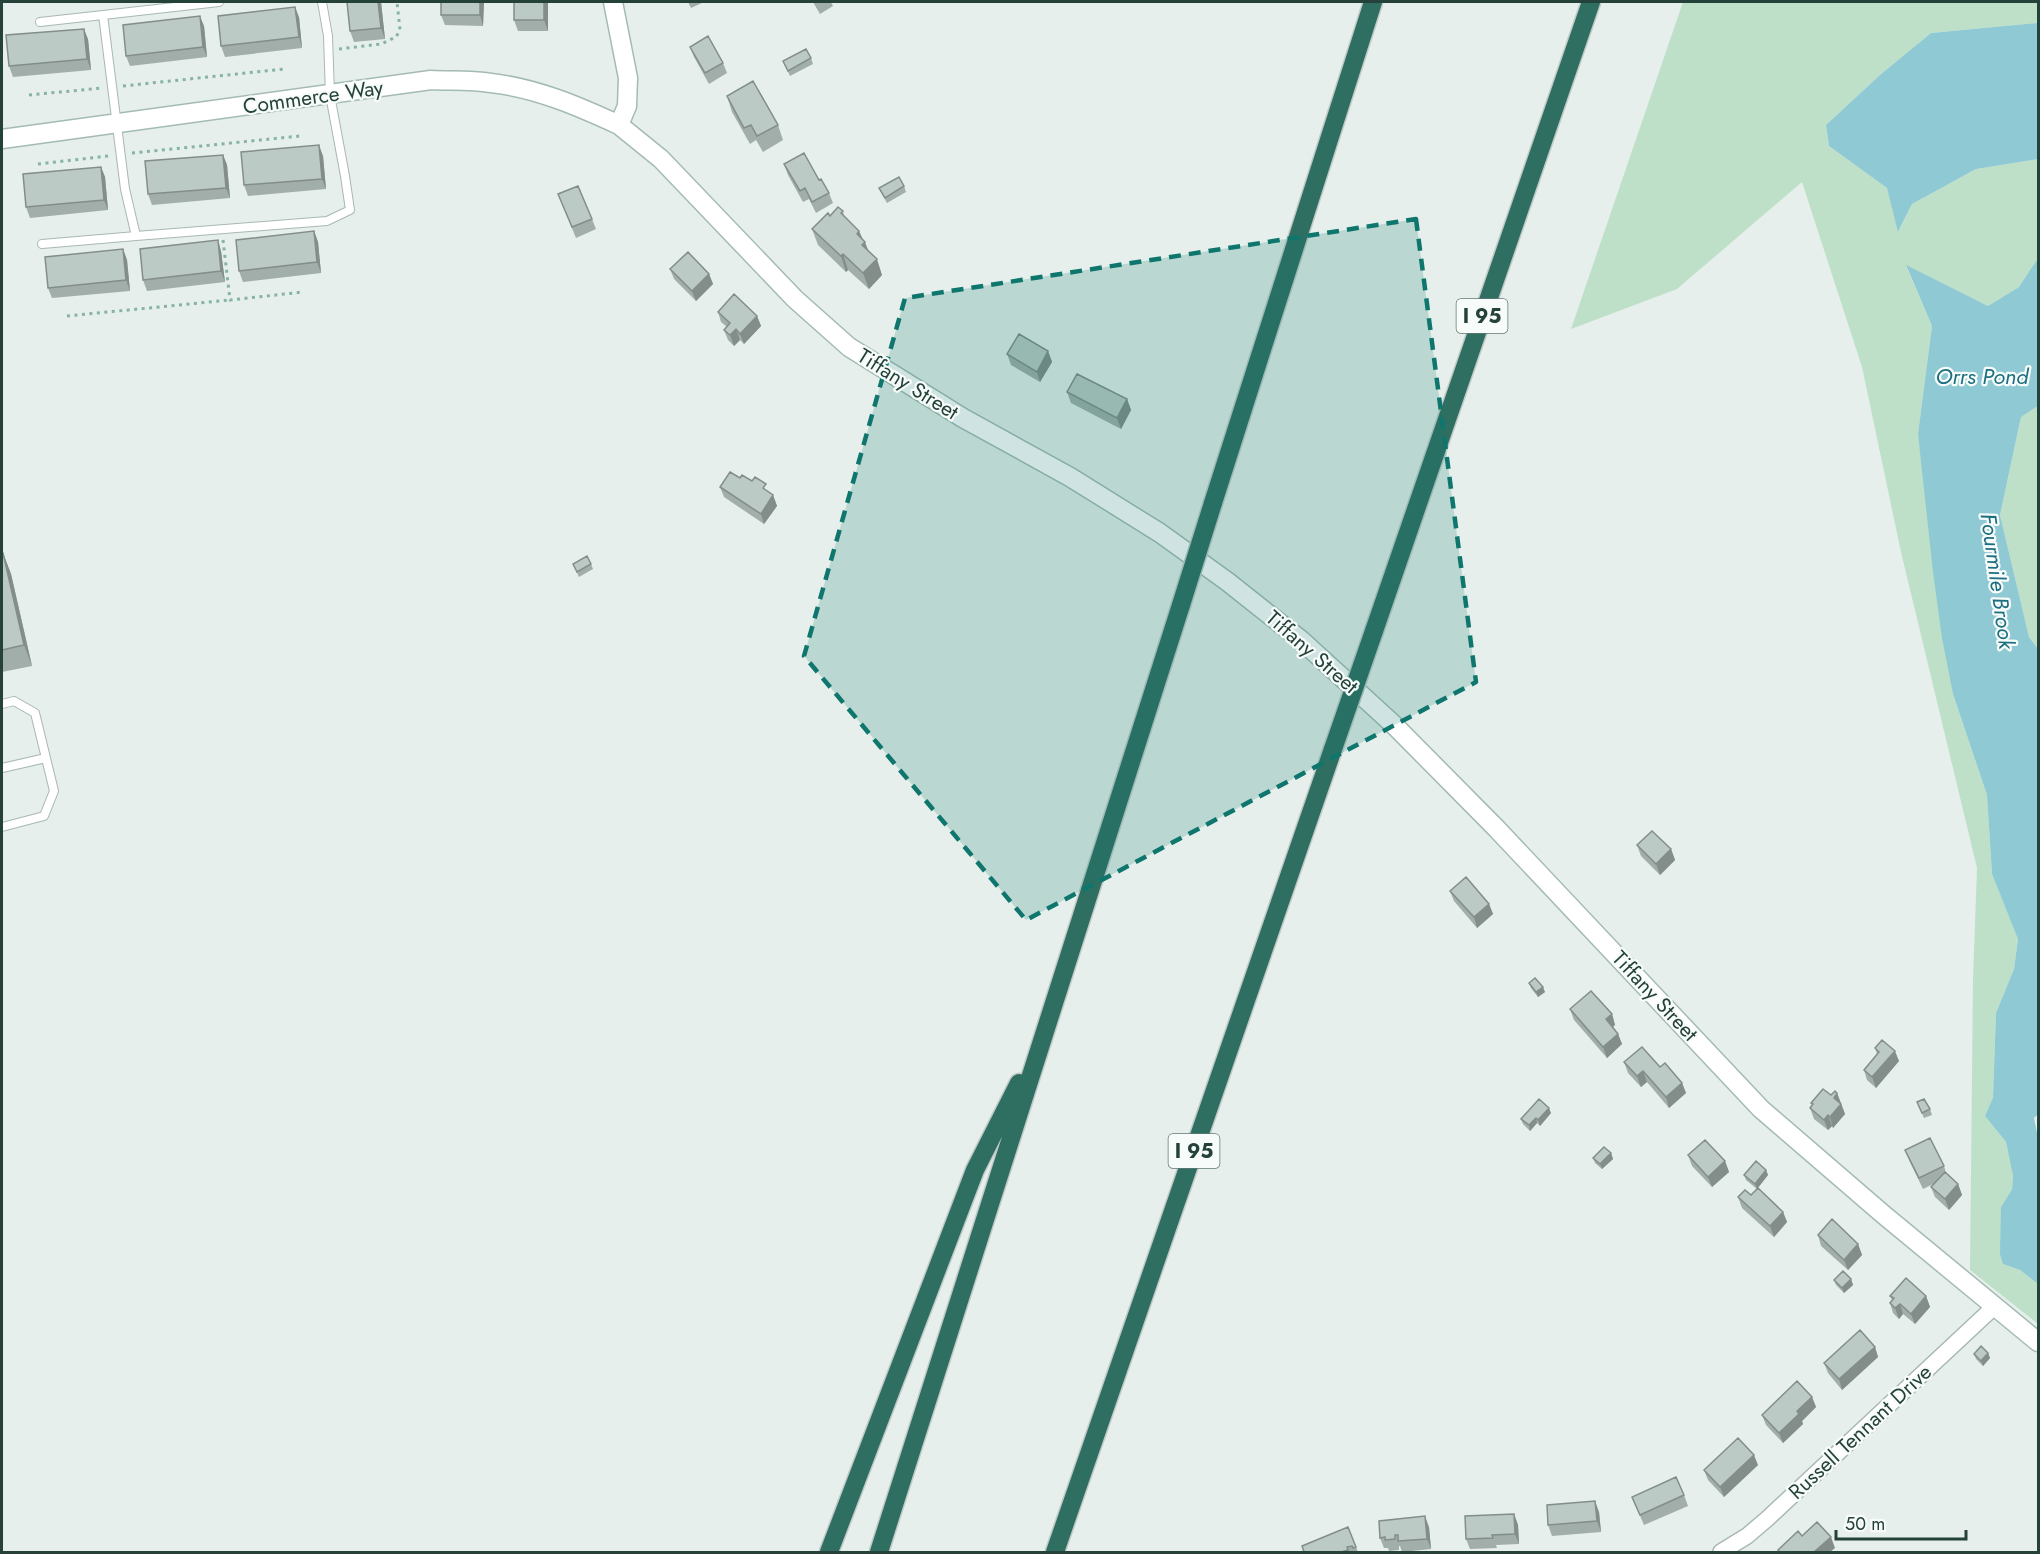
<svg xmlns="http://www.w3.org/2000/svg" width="2040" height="1554" viewBox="0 0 2040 1554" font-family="Jost,sans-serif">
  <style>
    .green { fill: #bfe0c8 }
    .water { fill: #8ec9d4 }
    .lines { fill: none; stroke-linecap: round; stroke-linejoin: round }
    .lane-casing { stroke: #a8b8b2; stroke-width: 10 }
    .street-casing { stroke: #a8b8b2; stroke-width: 18 }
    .secondary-casing { stroke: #a4bbb3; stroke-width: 21 }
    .highway-casing { stroke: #c2cac8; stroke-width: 21 }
    .path { stroke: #86b3a5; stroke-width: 3; stroke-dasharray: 3 4.5; stroke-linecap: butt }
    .lane { stroke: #fff; stroke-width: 8 }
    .street { stroke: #fff; stroke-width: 15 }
    .secondary { stroke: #fff; stroke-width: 18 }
    .highway { stroke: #2f6f62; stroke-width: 18 }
    .highway-bridge-casing { stroke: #c2cac8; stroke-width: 21; stroke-linecap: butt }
    .highway-bridge { stroke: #2f6f62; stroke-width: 18 }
    .wall { fill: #a1aea9 }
    .shaded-wall { fill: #838d89 }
    .building { fill: #bbcac4; stroke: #838d89; stroke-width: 1.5 }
    .marked { fill: #0f766e; fill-opacity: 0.2; stroke: #0f766e; stroke-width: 4.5; stroke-dasharray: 12 8; stroke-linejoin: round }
    .labels { text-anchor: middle; stroke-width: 4.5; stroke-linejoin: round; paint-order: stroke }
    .shield { fill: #f7fbf9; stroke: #637a73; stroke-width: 1.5 }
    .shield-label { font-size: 20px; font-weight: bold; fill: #24423a }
    .street-label { font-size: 21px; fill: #24423a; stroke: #f7fbf9 }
    .water-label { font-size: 22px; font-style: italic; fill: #1c6f80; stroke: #f7fbf9 }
  </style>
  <rect width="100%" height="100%" fill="#e6efeb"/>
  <path class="green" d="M1683,2H2038V23L1931,33L1880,75L1826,125L1829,146L1887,188L1899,231L1912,204L1976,169L2038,159V258L2019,287L1988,306L1906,266L1932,326L1918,434L1953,694L1987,795L1992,874L2018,938L2014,969L1996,1013L1993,1099L1985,1116L2006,1142L2013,1176L2012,1189L2001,1207L2003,1264L2020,1270L2038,1284V1324L1970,1270L1973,979L1977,868L1901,552L1862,367L1802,182L1677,289L1571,329Z
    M2038,406V649L2029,637L2000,515L2021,417Z"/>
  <path class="water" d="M2038,23V159L1976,169L1912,204L1898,232L1887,188L1829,146L1826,125L1880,75L1931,33Z
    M2038,258V406L2021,417L2000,515L2029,637L2038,649V1114L2034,1118L2038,1138V1284L2020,1270L2003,1264L2000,1254L2001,1207L2012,1189L2013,1176L2006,1142L1985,1116L1993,1098L1996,1013L2014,969L2018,939L1992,874L1987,795L1953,694L1942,638L1933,572L1918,434L1932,326L1906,265L1988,306L2019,287Z"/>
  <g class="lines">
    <g class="lane-casing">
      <path id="lane" d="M219,2L103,15L125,189L136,236L327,221L350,210L345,176L330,95L328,36L322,2
        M40,22L103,15
        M42,244L136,236
        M2,704L14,701L35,713L54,791L44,816L2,827
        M2,768L46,758"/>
    </g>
    <g class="street-casing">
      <path id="street" d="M1721,1552L1747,1536L1767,1519L1995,1306"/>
    </g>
    <g class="secondary-casing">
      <path id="secondary" d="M613,2L628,78L627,106L619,125L661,159L795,299L849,347L963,418L1070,477L1160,533L1228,582L1301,640L1394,725L1496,828L1761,1109L1884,1215L2038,1342
        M2,139L431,80C451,81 471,80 491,83C536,88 578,106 619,125"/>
    </g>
    <g class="highway-casing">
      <path id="highway" d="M1213,503L1373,2
        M1374,631L1591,2
        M829,1552L975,1170L1019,1083
        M879,1552L1181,605
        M1055,1552L1333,749"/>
    </g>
    <path class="path" d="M339,49L381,44L396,37L400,30L397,2
      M123,86L284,69
      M29,95L102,88
      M132,153L300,136
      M38,164L108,156
      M223,240L230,300L303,292
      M67,316L230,300"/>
    <use href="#lane" class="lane"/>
    <use href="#street" class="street"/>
    <use href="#secondary" class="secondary"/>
    <use href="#highway" class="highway"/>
    <g class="highway-bridge-casing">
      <path id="highway-bridge" d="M1181,605L1213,503
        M1333,749L1374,631"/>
    </g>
    <use href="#highway-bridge" class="highway-bridge"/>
  </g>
  <path class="wall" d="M347,2H381L385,39L354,42L350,31Z
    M484,2L483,26L445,25L441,15Z
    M514,2H548V31H518L514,20Z
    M688,2H704L691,8Z
    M813,2H831L833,6L820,14Z
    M299,17L302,48L225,57L221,46Z
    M204,26L207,57L130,66L126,56Z
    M88,39L91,70L13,77L9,66Z
    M690,47L723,63L727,73L709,84L694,57Z
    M811,58L813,64L790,76L783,61Z
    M727,96L778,125L783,140L763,152L756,140L750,144L732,112Z
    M223,155L227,165L230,198L152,205L148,194Z
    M323,156L326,189L248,196L244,185Z
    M784,164L819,180L829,193L833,203L816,213L809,199L803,202L788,175Z
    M101,167L105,177L108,210L30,218L26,207Z
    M904,186L906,192L887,203L879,188Z
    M558,194L592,219L596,229L576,238Z
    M843,211L844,216L859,231L869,252L882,275L869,289L848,270L846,272L818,245L812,229L830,216Z
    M314,231L318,242L321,273L243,282L239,271Z
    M123,249L127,260L130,291L52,298L48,288Z
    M221,251L225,282L147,291L143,280Z
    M670,269L709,274L713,284L696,301L674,279Z
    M718,312L757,316L761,326L744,344L740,340L734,346L728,340L724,330L727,327L721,322Z
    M1048,351L1052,362L1040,382L1011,365L1007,354Z
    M1067,392L1127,399L1131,410L1121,429L1071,403Z
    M740,478L773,495L777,506L764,524L724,497L720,487Z
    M2,553H3L11,574L32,666L2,672Z
    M573,564H591L593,569L579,577Z
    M1637,845L1671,849L1675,860L1660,875L1641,856Z
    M1450,891L1489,904L1493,914L1477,928L1454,901Z
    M1529,983L1545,992L1538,997L1531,988Z
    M1570,1009L1612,1014L1615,1025L1613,1027L1618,1034L1622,1044L1607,1058L1574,1020Z
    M1875,1048L1899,1061L1876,1088L1867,1080L1864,1070L1877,1054Z
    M1624,1062L1660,1067L1682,1083L1686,1093L1669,1108L1647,1082L1641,1087L1628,1073Z
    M1837,1093L1845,1114L1833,1128L1832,1126L1828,1130L1814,1119L1810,1108L1812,1105L1811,1103Z
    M1917,1102L1930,1109L1932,1115L1924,1118Z
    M1551,1113L1540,1126L1537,1123L1530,1131L1523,1124L1521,1119Z
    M1905,1150L1944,1166L1946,1173L1958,1184L1962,1195L1949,1210L1935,1197L1931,1187L1935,1183L1923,1189L1909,1160Z
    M1611,1153L1613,1159L1602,1169L1595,1163L1593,1158Z
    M1688,1155L1725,1161L1729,1172L1712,1187L1692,1166Z
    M1766,1170L1768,1175L1757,1189L1746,1180L1744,1175Z
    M1751,1195L1783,1212L1787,1222L1774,1237L1742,1208L1738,1197Z
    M1818,1235L1858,1244L1862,1255L1848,1270L1821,1246Z
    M1851,1279L1853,1285L1844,1293L1836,1285L1834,1280Z
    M1890,1296H1926L1930,1307L1915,1324L1903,1314L1899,1319L1893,1313L1890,1303L1892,1300Z
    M1875,1347L1878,1357L1842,1390L1828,1373L1824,1363Z
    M1988,1353L1990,1358L1983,1366L1976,1359L1974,1354Z
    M1812,1397L1816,1407L1802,1421L1803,1424L1783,1443L1766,1425L1762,1415Z
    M1758,1465L1724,1497L1708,1480L1704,1470Z
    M1684,1495L1688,1506L1644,1525L1632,1497Z
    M1599,1512L1601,1532L1552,1536L1548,1525Z
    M1514,1514L1518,1525L1519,1544L1496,1545L1497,1548L1470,1549L1466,1539Z
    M1348,1527L1358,1552H1304Z
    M1429,1527L1431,1549L1402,1552L1400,1546H1399V1550L1389,1551L1388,1548H1384L1380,1538Z"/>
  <path class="shaded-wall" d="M378,2H381L385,39L381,28Z
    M480,2H484L483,26L480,15Z
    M544,2H548V31L544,20Z
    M295,7L299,17L302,48L299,37Z
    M200,16L204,26L207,57L203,47Z
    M84,29L88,39L91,70L87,59Z
    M319,145L323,156L326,189L322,179Z
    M223,155L227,165L230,198L226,188Z
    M101,167L105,177L108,210L104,200Z
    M314,231L318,242L321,273L317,262Z
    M859,231L864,243L865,242L871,258L867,261L857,234Z
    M218,240L221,251L225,282L221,271Z
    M123,249L127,260L130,291L126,280Z
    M843,254L848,270L846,272L841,256Z
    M877,259L882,275L869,289L863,273Z
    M709,274L713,284L696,301L692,291Z
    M757,316L761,326L744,344L740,334Z
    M736,329L740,340L734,346L730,335Z
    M1048,351L1052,362L1040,382L1037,372Z
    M1127,399L1131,410L1121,429L1117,418Z
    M773,495L777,506L764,524L761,514Z
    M3,553L11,574L32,666L24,645Z
    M1671,849L1675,860L1660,875L1656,864Z
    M1489,904L1493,914L1477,928L1474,917Z
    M1543,987L1545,992L1538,997L1536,992Z
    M1612,1014L1615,1025L1610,1029L1606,1019Z
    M1618,1034L1622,1044L1607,1058L1603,1047Z
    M1895,1051L1899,1061L1876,1088L1872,1077Z
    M1643,1071L1647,1082L1641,1087L1637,1076Z
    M1682,1083L1686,1093L1669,1108L1666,1097Z
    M1837,1093L1845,1114L1833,1128L1830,1117L1834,1098Z
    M1549,1108L1551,1113L1540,1126L1538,1120Z
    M1828,1115L1832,1126L1828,1130L1824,1120Z
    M1536,1118L1537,1123L1530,1131L1529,1125Z
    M1611,1153L1613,1159L1602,1169L1600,1164Z
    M1725,1161L1729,1172L1712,1187L1708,1177Z
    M1766,1170L1768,1175L1757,1189L1755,1184Z
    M1958,1184L1962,1195L1949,1210L1945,1199Z
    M1783,1212L1787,1222L1774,1237L1770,1226Z
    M1858,1244L1862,1255L1848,1270L1844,1260Z
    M1851,1279L1853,1285L1844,1293L1842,1288Z
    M1926,1296L1930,1307L1915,1324L1911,1314Z
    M1900,1304L1903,1314L1899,1319L1895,1308Z
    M1875,1347L1878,1357L1842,1390L1839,1379Z
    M1988,1353L1990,1358L1983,1366L1981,1361Z
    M1812,1397L1816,1407L1802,1421L1803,1424L1783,1443L1779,1433L1797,1411Z
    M1754,1455L1758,1465L1724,1497L1720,1487Z
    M1595,1501L1599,1512L1601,1532L1597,1521Z
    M1514,1514L1518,1525L1519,1544L1515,1534Z
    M1425,1516L1429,1527L1431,1549L1427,1539Z
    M1831,1537L1835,1548L1830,1552H1814Z"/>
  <path class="building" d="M347,2H378L381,28L350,31Z
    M441,2H480V15H441Z
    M514,2H544V20H514Z
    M295,7L299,37L221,46L218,16Z
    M200,16L203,47L126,56L123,25Z
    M84,29L87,59L9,66L6,35Z
    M708,36L723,63L705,73L690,47Z
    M806,49L811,58L788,71L783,61Z
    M753,81L778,125L757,136L751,125L744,128L727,96Z
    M319,145L322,179L244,185L241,152Z
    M804,153L819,180L821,179L829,193L812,202L805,188L800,191L784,164Z
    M223,155L226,188L148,194L145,161Z
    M101,167L104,200L26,207L23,174Z
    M899,177L904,186L885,198L879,188Z
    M578,186L592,219L572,227L558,194Z
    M838,207L843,211L841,213L859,231L857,234L865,242L862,245L877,259L863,273L843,254L841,256L812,229L828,213L830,216Z
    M314,231L317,262L239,271L236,240Z
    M218,240L221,271L143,280L140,249Z
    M123,249L126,280L48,288L45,257Z
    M688,252L709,274L692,291L670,269Z
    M734,294L757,316L740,334L736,329L730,335L724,330L730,323L718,312Z
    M1019,334L1048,351L1037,372L1007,354Z
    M1077,374L1127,399L1117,418L1067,392Z
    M730,472L740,478L742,475L752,481L755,477L766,484L763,488L773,495L761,514L720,487Z
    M2,553H3L24,645L2,650Z
    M587,556L591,564L577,572L573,564Z
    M1652,831L1671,849L1656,864L1637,845Z
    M1466,877L1489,904L1474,917L1450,891Z
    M1535,978L1543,987L1536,992L1529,983Z
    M1591,991L1612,1014L1606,1019L1618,1034L1603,1047L1570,1009Z
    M1882,1040L1895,1051L1872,1077L1864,1070L1879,1052L1875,1048Z
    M1642,1047L1660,1067L1665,1063L1682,1083L1666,1097L1643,1071L1637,1076L1624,1062Z
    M1823,1089L1831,1095L1835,1091L1837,1093L1834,1098L1841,1104L1830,1117L1828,1115L1824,1120L1810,1108L1813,1104L1811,1103Z
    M1539,1099L1549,1108L1538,1120L1536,1118L1529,1125L1521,1119Z
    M1924,1099L1930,1109L1922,1113L1917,1102Z
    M1930,1138L1944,1166L1919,1178L1905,1150Z
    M1705,1140L1725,1161L1708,1177L1688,1155Z
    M1604,1147L1611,1153L1600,1164L1593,1158Z
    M1756,1161L1766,1170L1755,1184L1744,1175Z
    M1945,1172L1958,1184L1945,1199L1931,1187Z
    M1758,1188L1783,1212L1770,1226L1738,1197L1745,1190L1751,1195Z
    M1832,1219L1858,1244L1844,1260L1818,1235Z
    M1843,1271L1851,1279L1842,1288L1834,1280Z
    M1906,1278L1926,1296L1911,1314L1900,1304L1895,1308L1890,1303L1894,1298L1890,1296Z
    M1860,1330L1875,1347L1839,1379L1824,1363Z
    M1981,1346L1988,1353L1981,1361L1974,1354Z
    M1797,1381L1812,1397L1797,1411L1799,1414L1779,1433L1762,1415Z
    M1738,1438L1754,1455L1720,1487L1704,1470Z
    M1676,1477L1684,1495L1640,1515L1632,1497Z
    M1595,1501L1597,1521L1548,1525L1547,1505Z
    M1514,1514L1515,1534L1492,1535L1493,1538L1466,1539L1465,1516Z
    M1425,1516L1427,1539L1398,1541V1535H1395V1539L1385,1540V1537L1380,1538L1379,1521Z
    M1817,1522L1831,1537L1814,1552H1780L1778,1550L1798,1531L1802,1536Z
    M1348,1527L1356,1547L1353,1548L1352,1546L1347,1547L1348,1550L1341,1552H1304L1302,1546Z"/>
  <path class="marked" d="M1416,219L1476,682L1026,920L804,656L905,298Z"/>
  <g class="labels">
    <g class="shield">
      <rect x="1456.5" y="299" width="51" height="34" rx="4.5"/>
      <rect x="1168.5" y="1134" width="51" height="34" rx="4.5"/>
    </g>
    <g class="shield-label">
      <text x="1482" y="323">I 95</text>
      <text x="1194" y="1158">I 95</text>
    </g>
    <g class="street-label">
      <text transform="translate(313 97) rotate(-8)" y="7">Commerce Way</text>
      <text transform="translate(908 384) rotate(32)" y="7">Tiffany Street</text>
      <text transform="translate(1312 652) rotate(41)" y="7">Tiffany Street</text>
      <text transform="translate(1655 996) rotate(47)" y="7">Tiffany Street</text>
      <text transform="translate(1860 1432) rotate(-43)" y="7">Russell Tennant Drive</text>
    </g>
    <g class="water-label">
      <text x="1982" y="384">Orrs Pond</text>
      <text transform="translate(1998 581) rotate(82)" y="8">Fourmile Brook</text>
    </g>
  </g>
  <rect width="2040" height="1554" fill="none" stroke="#24423a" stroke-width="6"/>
  <path d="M1836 1530v9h130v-9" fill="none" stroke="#24423a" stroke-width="3"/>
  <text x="1845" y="1530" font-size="18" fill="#24423a" stroke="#f7fbf9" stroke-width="4.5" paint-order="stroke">50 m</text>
</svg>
